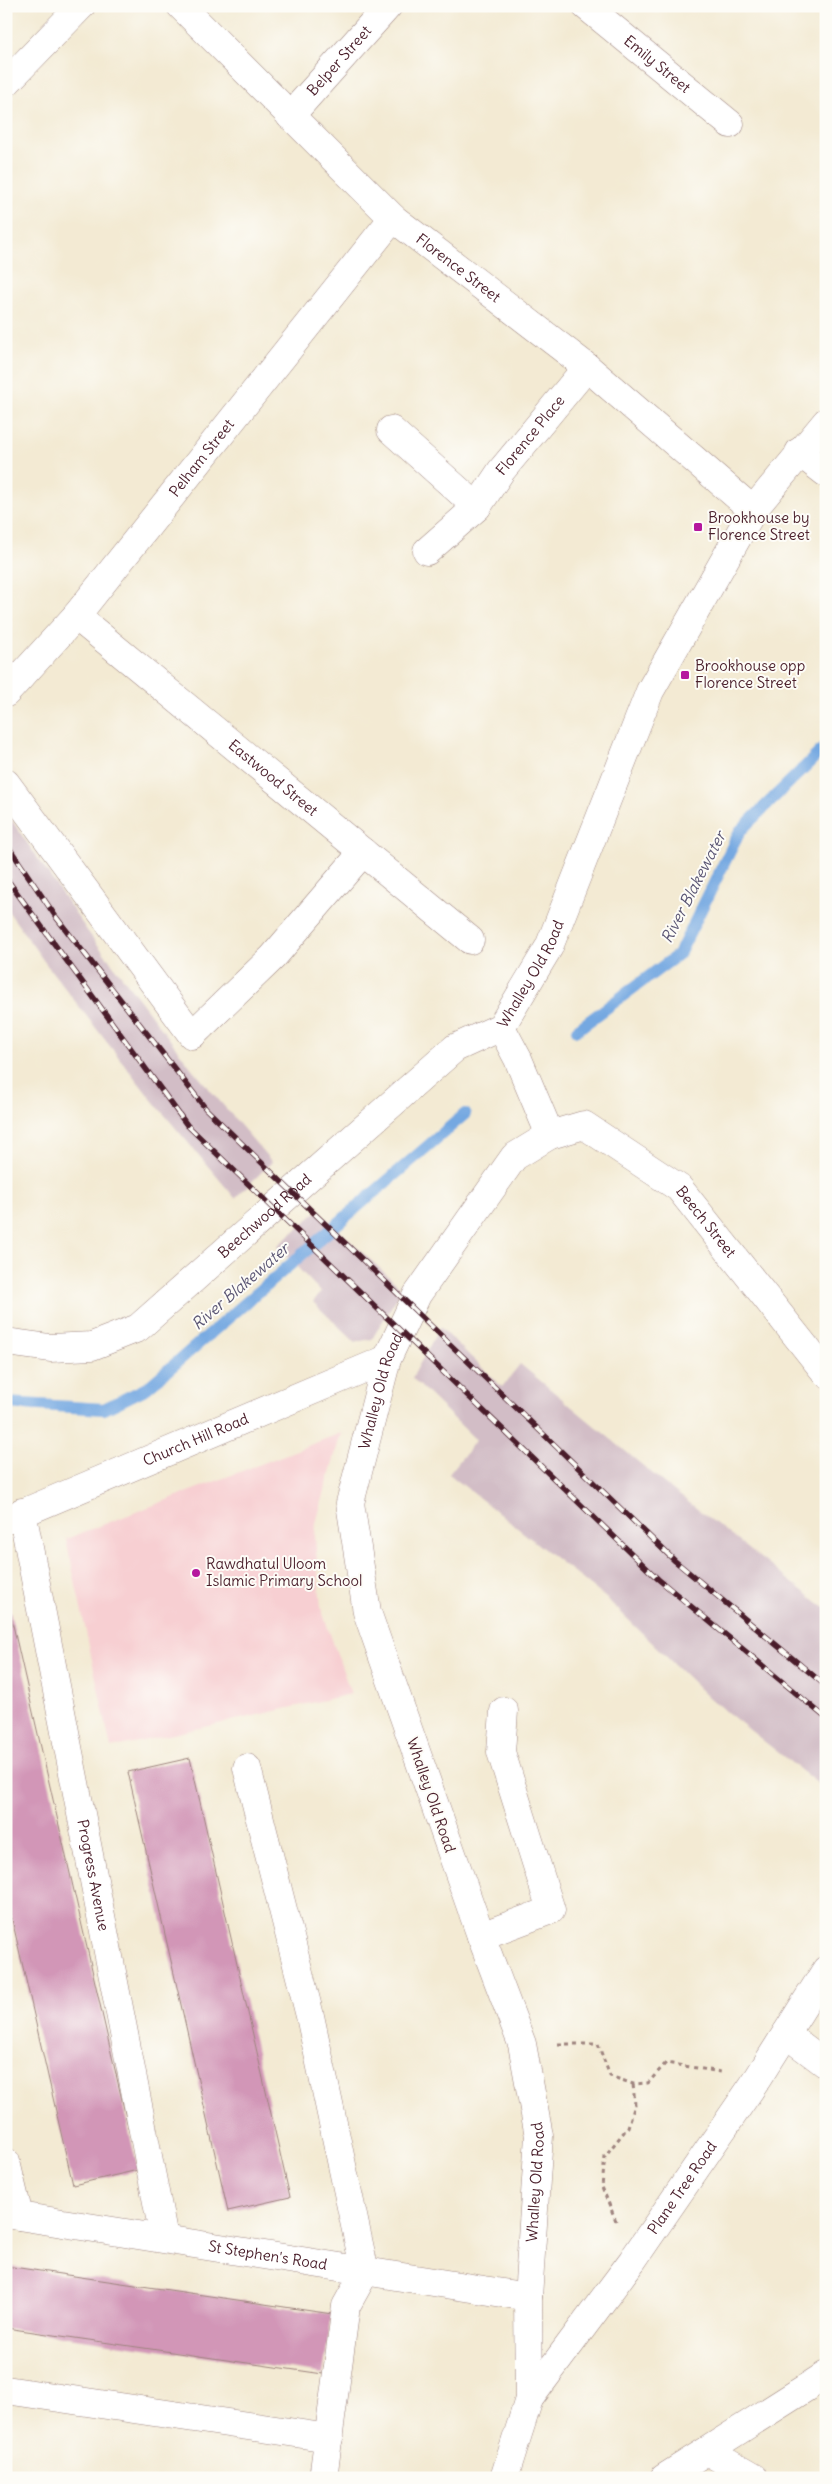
<svg xmlns="http://www.w3.org/2000/svg" width="832" height="2484" viewBox="0 0 832 2484" font-family="Delius,sans-serif">
  <style>
    .built { fill: #f7cfd2 }
    .industrial { fill: #d2bdc6 }
    .lines { fill: none; stroke-linecap: round; stroke-linejoin: round }
    .stream { stroke: #74a8e1; stroke-width: 12 }
    .building { fill: #d296b7 }
    .minor-casing { stroke: #9e847f; stroke-width: 29 }
    .path { stroke: #9e847f; stroke-width: 3; stroke-dasharray: 4 4; stroke-linecap: butt }
    .minor { stroke: #fff; stroke-width: 28 }
    .rail-casing { stroke: #4a1f2b; stroke-width: 5.5 }
    .rail { stroke: #fdfcf7; stroke-width: 4; stroke-dasharray: 11; stroke-linecap: butt }
    .poi-dot { fill: #b5179e; stroke: #fdfcf7; stroke-width: 2 }
    .labels { text-anchor: middle; stroke-width: 4; stroke-linejoin: round; paint-order: stroke }
    .street-label { font-size: 15px; fill: #4a1f2b; stroke: #fdfcf7 }
    .poi-label { font-size: 15px; fill: #4a1f2b; stroke: #fdfcf7; text-anchor: start }
    .water-label { font-size: 16px; font-style: italic; fill: #5b5674; stroke: #fdfcf7 }
  </style>
  <rect width="100%" height="100%" fill="#fdfcf7"/>
  <filter id="ink" filterUnits="userSpaceOnUse"><feTurbulence type="fractalNoise" baseFrequency=".02" numOctaves="2"/><feDisplacementMap in="SourceGraphic" scale="10" xChannelSelector="R" yChannelSelector="G"/><feConvolveMatrix kernelMatrix="1 2 1 2 8 2 1 2 1" color-interpolation-filters="sRGB"/></filter>
  <filter id="wash" filterUnits="userSpaceOnUse"><feTurbulence type="fractalNoise" baseFrequency=".0096" numOctaves="4" result="noise"/><feDisplacementMap in="SourceGraphic" scale="20" xChannelSelector="R" yChannelSelector="G"/><feGaussianBlur stdDeviation="1.12" result="paint"/><feColorMatrix in="noise" values="0 0 0 0 0 0 0 0 0 0 0 0 0 0 0 0 0 1.4 0 .05"/><feComposite in="paint" operator="in"/></filter>
  <g filter="url(#wash)">
    <rect width="100%" height="100%" fill="#f3ead3"/>
    <path class="built" d="M341,1433L316,1523L315,1538L321,1608L351,1694L111,1748L66,1539Z"/>
    <path class="industrial" d="M6,812L88,932L193,1070L272,1162L235,1198L152,1100L46,964L6,908Z
      M318,1211L402,1289L372,1339L355,1342L313,1302L321,1292L277,1246Z
      M440,1327L502,1387L520,1364L665,1484L826,1609V1790L709,1698L606,1598L449,1474L476,1440L412,1378Z"/>
    <g class="lines">
      <path class="stream" d="M577,1030L679,954L740,831L826,746
        M6,1403L104,1409L147,1388L465,1114"/>
    </g>
    <g id="blocks">
      <path class="building" d="M7,1599L138,2170L73,2185L6,1893Z
        M190,1758L290,2197L228,2211L128,1772Z
        M6,2266L332,2314L323,2374L6,2328Z"/>
    </g>
  </g>
  <g filter="url(#ink)">
    <use href="#blocks" fill-opacity="0" stroke="#9e847f" stroke-width="1"/>
    <g class="lines">
      <g class="minor-casing">
        <g id="minor">
          <path id="s1" d="M181,6L393,218L587,367L753,510"/>
          <path id="s2" d="M586,6L730,124"/>
          <path d="M6,83L81,6"/>
          <path id="s3" d="M290,116L388,6"/>
          <path d="M391,430L477,507"/>
          <path d="M799,452L826,473"/>
          <path id="s4" d="M427,551L477,507L501,471L587,367"/>
          <path id="s5" d="M76,616L470,940"/>
          <path id="s6" d="M6,693L76,616L393,218"/>
          <path d="M6,783L192,1035L273,957L363,852"/>
          <path id="s7" d="M501,1027L549,947L650,691L753,510L826,422"/>
          <path d="M501,1027L518,1059L550,1135"/>
          <path id="s8" d="M6,1342L50,1348L92,1346L138,1328L455,1048L501,1027"/>
          <path id="s9" d="M22,1512L164,2238"/>
          <path id="s10" d="M6,1520L387,1359"/>
          <path d="M247,1768L310,2016L365,2272L346,2306L323,2478"/>
          <path d="M481,1936L551,1910L501,1752L504,1711"/>
          <path d="M786,2034L826,2064"/>
          <path d="M6,2162L19,2216"/>
          <path id="s11" d="M6,2214L528,2297"/>
          <path d="M6,2390L329,2438"/>
          <path id="s12" d="M529,2399L632,2261L758,2078L826,1970"/>
          <path d="M707,2451L754,2478"/>
          <path id="s13" d="M504,2478L529,2399L528,2297L539,2136L522,2044L481,1936L367,1612L350,1503L387,1359L417,1295L514,1157L550,1135L584,1125L679,1188L826,1373"/>
          <path d="M664,2478L826,2375"/>
        </g>
      </g>
      <path class="path" d="M558,2044H598L610,2076L633,2084L648,2083L666,2063L721,2072
        M616,2221L602,2187L605,2156L628,2127L635,2105L633,2084"/>
      <use href="#minor" class="minor"/>
      <g class="rail-casing">
        <path id="rail" d="M6,843L56,917L206,1109L675,1561L826,1686
          M6,878L187,1125L658,1579L826,1718"/>
      </g>
      <use href="#rail" class="rail"/>
    </g>
  </g>
  <g class="poi-dot">
    <rect x="693" y="522" width="10" height="10" rx="2.5"/>
    <rect x="680" y="670" width="10" height="10" rx="2.5"/>
    <circle cx="196" cy="1573" r="5"/>
  </g>
  <g class="labels">
    <g class="street-label">
      <text dy="5" stroke="none"><textPath href="#s3" startOffset="74">Belper Street</textPath></text>
      <text dy="5" stroke="none"><textPath href="#s2" startOffset="92">Emily Street</textPath></text>
      <text dy="5" stroke="none"><textPath href="#s1" startOffset="382">Florence Street</textPath></text>
      <text dy="5" stroke="none"><textPath href="#s4" startOffset="156">Florence Place</textPath></text>
      <text dy="5" stroke="none"><textPath href="#s6" startOffset="306">Pelham Street</textPath></text>
      <text dy="5" stroke="none"><textPath href="#s5" startOffset="255">Eastwood Street</textPath></text>
      <text dy="5" stroke="none"><textPath href="#s7" startOffset="61">Whalley Old Road</textPath></text>
      <text dy="5" stroke="none"><textPath href="#s8" startOffset="305">Beechwood Road</textPath></text>
      <text dy="5" stroke="none"><textPath href="#s13" startOffset="1632">Beech Street</textPath></text>
      <text dy="5" stroke="none"><textPath href="#s13" startOffset="1125">Whalley Old Road</textPath></text>
      <text dy="5" stroke="none"><textPath href="#s10" startOffset="206">Church Hill Road</textPath></text>
      <text transform="translate(431 1795) rotate(71)" y="5">Whalley Old Road</text>
      <text dy="5" stroke="none"><textPath href="#s9" startOffset="370">Progress Avenue</textPath></text>
      <text dy="5" stroke="none"><textPath href="#s13" startOffset="300">Whalley Old Road</textPath></text>
      <text dy="5" stroke="none"><textPath href="#s12" startOffset="261">Plane Tree Road</textPath></text>
      <text dy="5" stroke="none"><textPath href="#s11" startOffset="265">St Stephen's Road</textPath></text>
    </g>
    <g class="poi-label">
      <text x="708" y="523">Brookhouse by<tspan x="708" dy="17">Florence Street</tspan></text>
      <text x="695" y="671">Brookhouse opp<tspan x="695" dy="17">Florence Street</tspan></text>
      <text x="206" y="1569">Rawdhatul Uloom<tspan x="206" dy="17">Islamic Primary School</tspan></text>
    </g>
    <g class="water-label">
      <text transform="translate(693 887) rotate(-63)" y="6">River Blakewater</text>
      <text transform="translate(240 1286) rotate(-41)" y="6">River Blakewater</text>
    </g>
  </g>
  <rect width="832" height="2484" fill="none" stroke="#fdfcf7" stroke-width="25"/>
</svg>
